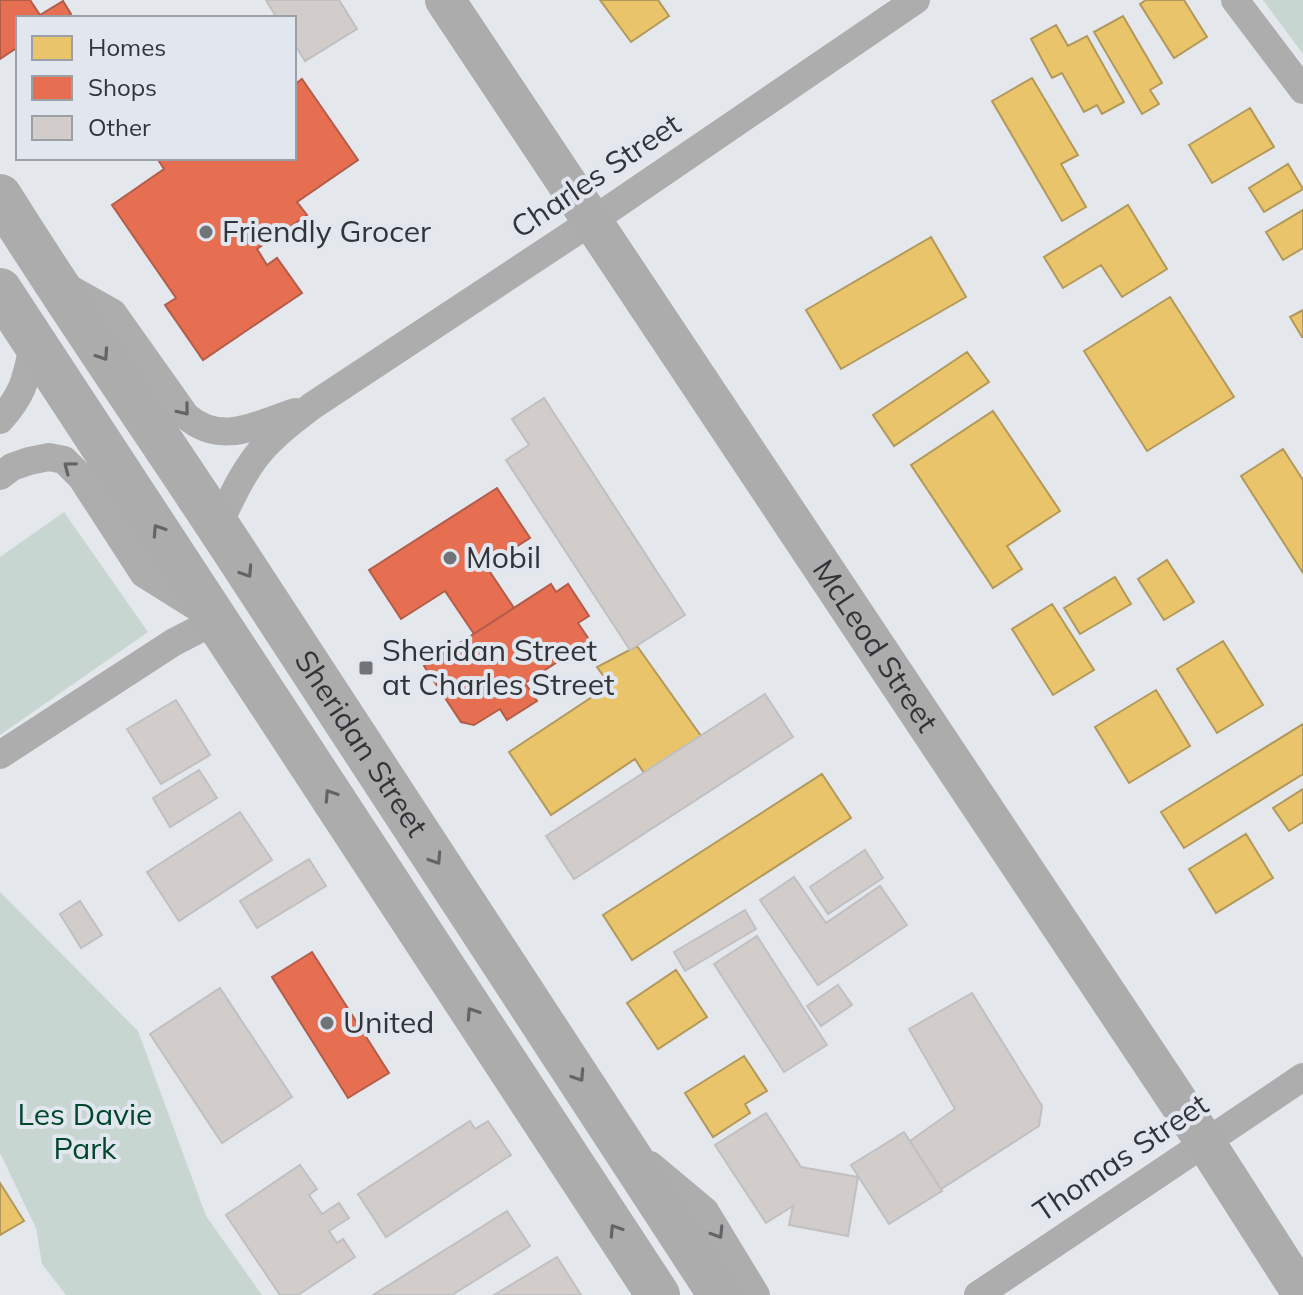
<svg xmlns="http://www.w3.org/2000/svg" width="1303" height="1295" viewBox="0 0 1303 1295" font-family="Mulish,sans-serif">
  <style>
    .green { fill: #c8d6d1 }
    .homes { fill: #e9c46a; stroke: #b2995b; stroke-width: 2 }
    .shops { fill: #e76f51; stroke: #b15d4a; stroke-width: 2 }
    .building { fill: #d2cdca; stroke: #c0bfc1; stroke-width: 2 }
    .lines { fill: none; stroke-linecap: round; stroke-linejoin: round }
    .street { stroke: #aeadad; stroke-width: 28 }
    .secondary { stroke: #adacad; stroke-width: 40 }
    .highway { stroke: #acacac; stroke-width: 44 }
    .oneway { stroke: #636466 }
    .oneway2 { stroke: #646467 }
    .poi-dot { fill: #707377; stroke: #e1e6ef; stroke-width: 3 }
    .labels { text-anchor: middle; stroke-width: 8; stroke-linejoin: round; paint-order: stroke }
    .street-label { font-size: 30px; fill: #323438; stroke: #e1e6ef }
    .poi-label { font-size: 30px; fill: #323438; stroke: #e1e6ef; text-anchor: start }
    .park-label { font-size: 30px; fill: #00472b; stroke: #e1e6ef }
  </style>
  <rect width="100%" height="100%" fill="#e4e7ec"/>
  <path class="green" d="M1263,0H1303V54Z
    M64,512L148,632L0,735V557Z
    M0,892L138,1031L206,1216L262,1295H66L42,1264L36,1228L0,1153Z"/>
  <path class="homes" d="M600,0H658L669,16L631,42Z
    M1146,0H1184L1207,37L1174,58L1140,4Z
    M1123,16L1162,83L1150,90L1159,104L1142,114L1094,32Z
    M1056,25L1068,46L1087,36L1124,102L1102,114L1097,105L1084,112L1062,73L1052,78L1031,39Z
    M1032,78L1078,155L1061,164L1086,207L1062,221L992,101Z
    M1250,108L1274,147L1212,183L1189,145Z
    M1288,164L1303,189L1264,212L1249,188Z
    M1128,205L1167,269L1122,297L1101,265L1063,288L1044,257Z
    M1303,210V248L1283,260L1266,232Z
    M931,237L966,297L841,369L806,310Z
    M1170,297L1234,397L1147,451L1084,351Z
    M1303,310V337H1302L1290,317Z
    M967,352L989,382L894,446L873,415Z
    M993,411L1060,511L1007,546L1022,569L993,588L911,465Z
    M1283,449L1303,480V573L1241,476Z
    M1167,560L1194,602L1164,620L1138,579Z
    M1115,577L1131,604L1080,634L1064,608Z
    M1052,604L1094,670L1053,695L1012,629Z
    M1223,641L1263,705L1217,733L1177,669Z
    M637,646L701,736L644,773L635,759L551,815L509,752L610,685L597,667Z
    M1156,690L1190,746L1129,783L1095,727Z
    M1303,724V774L1184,848L1161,812Z
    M822,774L851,818L632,960L603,915Z
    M1303,789V822L1289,831L1273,808Z
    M1246,834L1273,878L1216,913L1189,869Z
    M676,970L707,1017L658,1049L627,1003Z
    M744,1056L767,1091L745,1104L750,1113L713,1137L685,1093Z
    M0,1183L24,1221L0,1235Z"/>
  <path class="shops" d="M0,0H30L40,15L63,1L71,14L65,18H18V47L0,59Z
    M302,79L358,160L297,202L307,215L257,249L267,265L277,258L302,293L203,360L165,305L176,298L112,205L164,169L157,158H294V85Z
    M497,488L530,538L486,566L514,608L474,634L445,591L401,619L369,570Z
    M551,584L556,592L568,584L589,616L578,623L590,641L525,683L537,701L507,720L500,709L474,725L461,722L424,666Z
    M312,952L389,1073L348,1098L272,977Z"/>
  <path class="building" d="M266,0H339L357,29L305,61L297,48L294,50V18H277Z
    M544,398L685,615L630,650L506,460L529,445L512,419Z
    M765,694L793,737L574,879L546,836Z
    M176,700L210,755L161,784L127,729Z
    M199,770L217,798L170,827L153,798Z
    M240,812L272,860L179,921L147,872Z
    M865,850L883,878L828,914L810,887Z
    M309,859L326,886L257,928L240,901Z
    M794,877L826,923L880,886L907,925L818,985L760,900Z
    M80,901L102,935L81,948L60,914Z
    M745,910L756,929L685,971L674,952Z
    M757,936L827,1045L784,1072L714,964Z
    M838,985L852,1005L821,1026L807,1006Z
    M220,988L292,1097L222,1143L150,1034Z
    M972,993L1042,1106L1039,1126L941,1189L910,1141L955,1109L909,1029Z
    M766,1113L801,1167L858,1177L848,1236L789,1225L793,1206L766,1223L715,1145Z
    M470,1121L475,1129L488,1121L511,1155L386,1237L358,1194Z
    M904,1132L942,1191L889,1224L851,1165Z
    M300,1165L317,1189L309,1195L322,1214L339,1203L349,1218L329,1231L337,1243L343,1239L355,1257L298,1295H280L226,1215Z
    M507,1211L530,1246L452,1295H373Z
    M557,1257L581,1295H494Z"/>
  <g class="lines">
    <path class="street" d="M1235,0L1303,90
      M65,286L113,313L186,416C222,447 257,424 296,412
      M0,420C25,393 26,377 34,342
      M0,476L12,467L29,461L49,457L64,460L81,477L144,574L203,611
      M218,526C232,496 247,462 272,439C284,427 298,417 312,406L592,221L916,0
      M0,755L174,642L217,620
      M650,1165L705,1211L756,1295
      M978,1295L1303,1077"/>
    <path class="secondary" id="s1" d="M445,0L1205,1142L1303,1295"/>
    <g class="highway">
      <path id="s2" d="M0,196C73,313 153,427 229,543C393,793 558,1043 720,1295"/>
      <path d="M0,290L658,1295"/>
    </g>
  </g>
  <defs><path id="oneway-chevron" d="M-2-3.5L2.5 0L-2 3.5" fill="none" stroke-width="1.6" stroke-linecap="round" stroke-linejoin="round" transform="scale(2)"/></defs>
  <g class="oneway">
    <use href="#oneway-chevron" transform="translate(103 355) rotate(56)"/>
    <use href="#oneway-chevron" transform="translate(158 530) rotate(-123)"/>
    <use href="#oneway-chevron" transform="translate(247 572) rotate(57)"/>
    <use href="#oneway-chevron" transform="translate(330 795) rotate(-123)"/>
    <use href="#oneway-chevron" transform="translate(436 859) rotate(57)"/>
    <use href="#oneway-chevron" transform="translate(472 1013) rotate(-123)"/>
    <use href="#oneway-chevron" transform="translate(579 1076) rotate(57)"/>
    <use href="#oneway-chevron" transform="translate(615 1230) rotate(-123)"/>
  </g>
  <g class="oneway2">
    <use href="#oneway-chevron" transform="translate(184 410) rotate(51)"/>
    <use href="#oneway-chevron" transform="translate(69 467) rotate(-143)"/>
    <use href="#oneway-chevron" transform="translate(718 1233) rotate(58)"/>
  </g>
  <g class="poi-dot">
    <circle cx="206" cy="232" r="8"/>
    <circle cx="450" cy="558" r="8"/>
    <rect x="358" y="660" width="16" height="16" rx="4"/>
    <circle cx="327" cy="1023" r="8"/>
  </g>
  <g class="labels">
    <g class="street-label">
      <text transform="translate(596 176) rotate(-34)" y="10">Charles Street</text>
      <text dy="10" stroke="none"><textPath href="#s1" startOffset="776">McLeod Street</textPath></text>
      <text dy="10" stroke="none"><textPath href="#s2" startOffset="656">Sheridan Street</textPath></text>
      <text transform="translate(1121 1158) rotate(-34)" y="10">Thomas Street</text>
    </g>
    <g class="poi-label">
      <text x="222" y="242">Friendly Grocer</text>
      <text x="466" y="568">Mobil</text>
      <text x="382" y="661">Sheridan Street<tspan x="382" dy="34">at Charles Street</tspan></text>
      <text x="343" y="1033">United</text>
    </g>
    <g class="park-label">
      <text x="85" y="1125">Les Davie<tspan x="85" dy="34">Park</tspan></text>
    </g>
  </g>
  <rect x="16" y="16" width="280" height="144" fill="#e1e6ef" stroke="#9b9fa6" stroke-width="2"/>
  <rect x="32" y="36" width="40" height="24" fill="#e9c46a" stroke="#9b9fa6" stroke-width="2"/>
  <text x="88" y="56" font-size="24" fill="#323438">Homes</text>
  <rect x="32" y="76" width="40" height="24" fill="#e76f51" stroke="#9b9fa6" stroke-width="2"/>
  <text x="88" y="96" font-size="24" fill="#323438">Shops</text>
  <rect x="32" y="116" width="40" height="24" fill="#d2cdca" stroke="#9b9fa6" stroke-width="2"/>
  <text x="88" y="136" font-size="24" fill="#323438">Other</text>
</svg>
